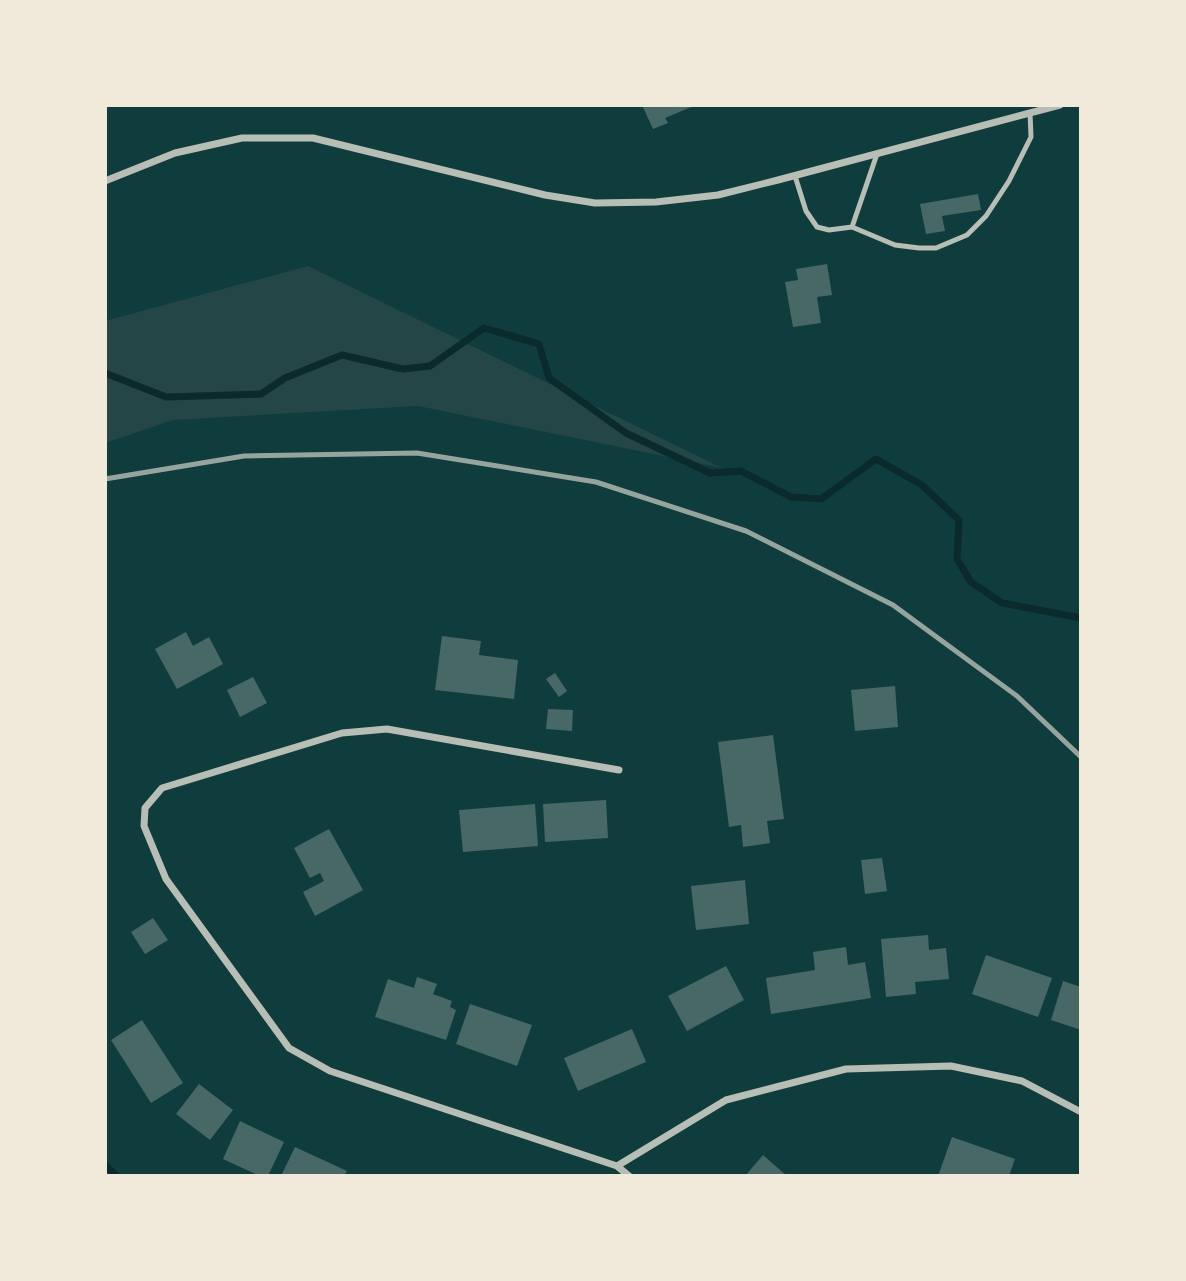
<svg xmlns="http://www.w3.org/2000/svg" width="1186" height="1281" viewBox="0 0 1186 1281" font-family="Signika,sans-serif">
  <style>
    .green { fill: #244646 }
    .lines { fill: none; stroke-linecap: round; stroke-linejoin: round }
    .stream { stroke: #0a2a2b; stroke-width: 7 }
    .building { fill: #486865 }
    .service { stroke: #b8beb3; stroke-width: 5 }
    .minor { stroke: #b8beb3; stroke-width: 7 }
    .rail { stroke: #97a49c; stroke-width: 5 }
  </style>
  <rect width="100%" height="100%" fill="#0f3d3e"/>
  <path class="green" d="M308,266L722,468L418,406L173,420L105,443V321Z"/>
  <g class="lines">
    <path class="stream" d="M105,373L166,397L261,394L285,378L342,355L403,369L430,366L484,328L539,344L549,378L626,433L710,473L741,471L791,497L821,499L876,459L922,485L959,520L957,559L971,582L1002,603L1081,618
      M105,1165L117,1176"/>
  </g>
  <path class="building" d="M642,105H696L665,118L668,123L653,129Z
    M978,194L981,210L942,216L945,231L926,234L920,204Z
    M827,264L832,295L817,297L821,323L793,327L785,282L798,280L796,269Z
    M186,632L193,646L209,637L223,664L177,689L155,649Z
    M442,636L481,641L479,655L518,660L514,699L435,690Z
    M555,673L567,691L559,697L546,679Z
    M253,677L267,703L240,717L227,690Z
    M895,686L898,727L855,731L851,690Z
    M548,709L573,710L572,731L546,729Z
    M773,735L784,819L767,821L770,843L743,847L741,825L729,827L718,742Z
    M606,800L608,838L545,842L543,804Z
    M535,804L538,846L463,852L459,810Z
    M329,829L363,890L315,916L303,892L324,881L320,873L310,878L294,848Z
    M882,858L887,891L865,894L861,860Z
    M745,880L749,924L696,930L691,886Z
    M153,918L168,940L145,954L131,932Z
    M928,935L929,950L946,948L949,979L915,982L916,994L886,997L881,939Z
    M846,947L848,965L865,962L871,998L771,1014L766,978L815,970L813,952Z
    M986,955L1052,978L1038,1017L972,994Z
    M726,966L744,1000L687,1031L668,996Z
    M417,977L437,984L433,994L452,1001L450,1007L456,1010L446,1040L375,1017L388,979L414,988Z
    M1063,981L1081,987V1030L1051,1020Z
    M470,1004L532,1025L517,1066L456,1044Z
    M142,1020L183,1083L151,1103L111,1040Z
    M632,1029L646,1062L578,1091L564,1058Z
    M199,1084L233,1110L210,1140L176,1114Z
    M240,1121L284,1142L268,1176H260L223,1159Z
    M952,1137L1015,1159L1009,1176H938Z
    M295,1147L347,1171L344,1176H281Z
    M763,1155L787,1176H745Z"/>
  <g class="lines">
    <path class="service" d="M795,176L806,211L817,227L829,230L852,227L895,245L919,248H936L967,235L986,216L1009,181L1031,137L1030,113
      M852,227L877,154"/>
    <path class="minor" d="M105,181L175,153L242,138H313L545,195L595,203L656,202L718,195L778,180L1060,105
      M619,770L387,729L342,733L162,788L145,808L144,826L166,879L289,1048L330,1071L617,1166L629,1176
      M617,1166L726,1100L846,1069L951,1066L1022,1081L1081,1112"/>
    <path class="rail" d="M105,479L244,456L417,453L596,482L746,531L893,605L1017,696L1081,757"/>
  </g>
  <rect width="1186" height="1281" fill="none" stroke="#f1e9da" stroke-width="214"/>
</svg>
